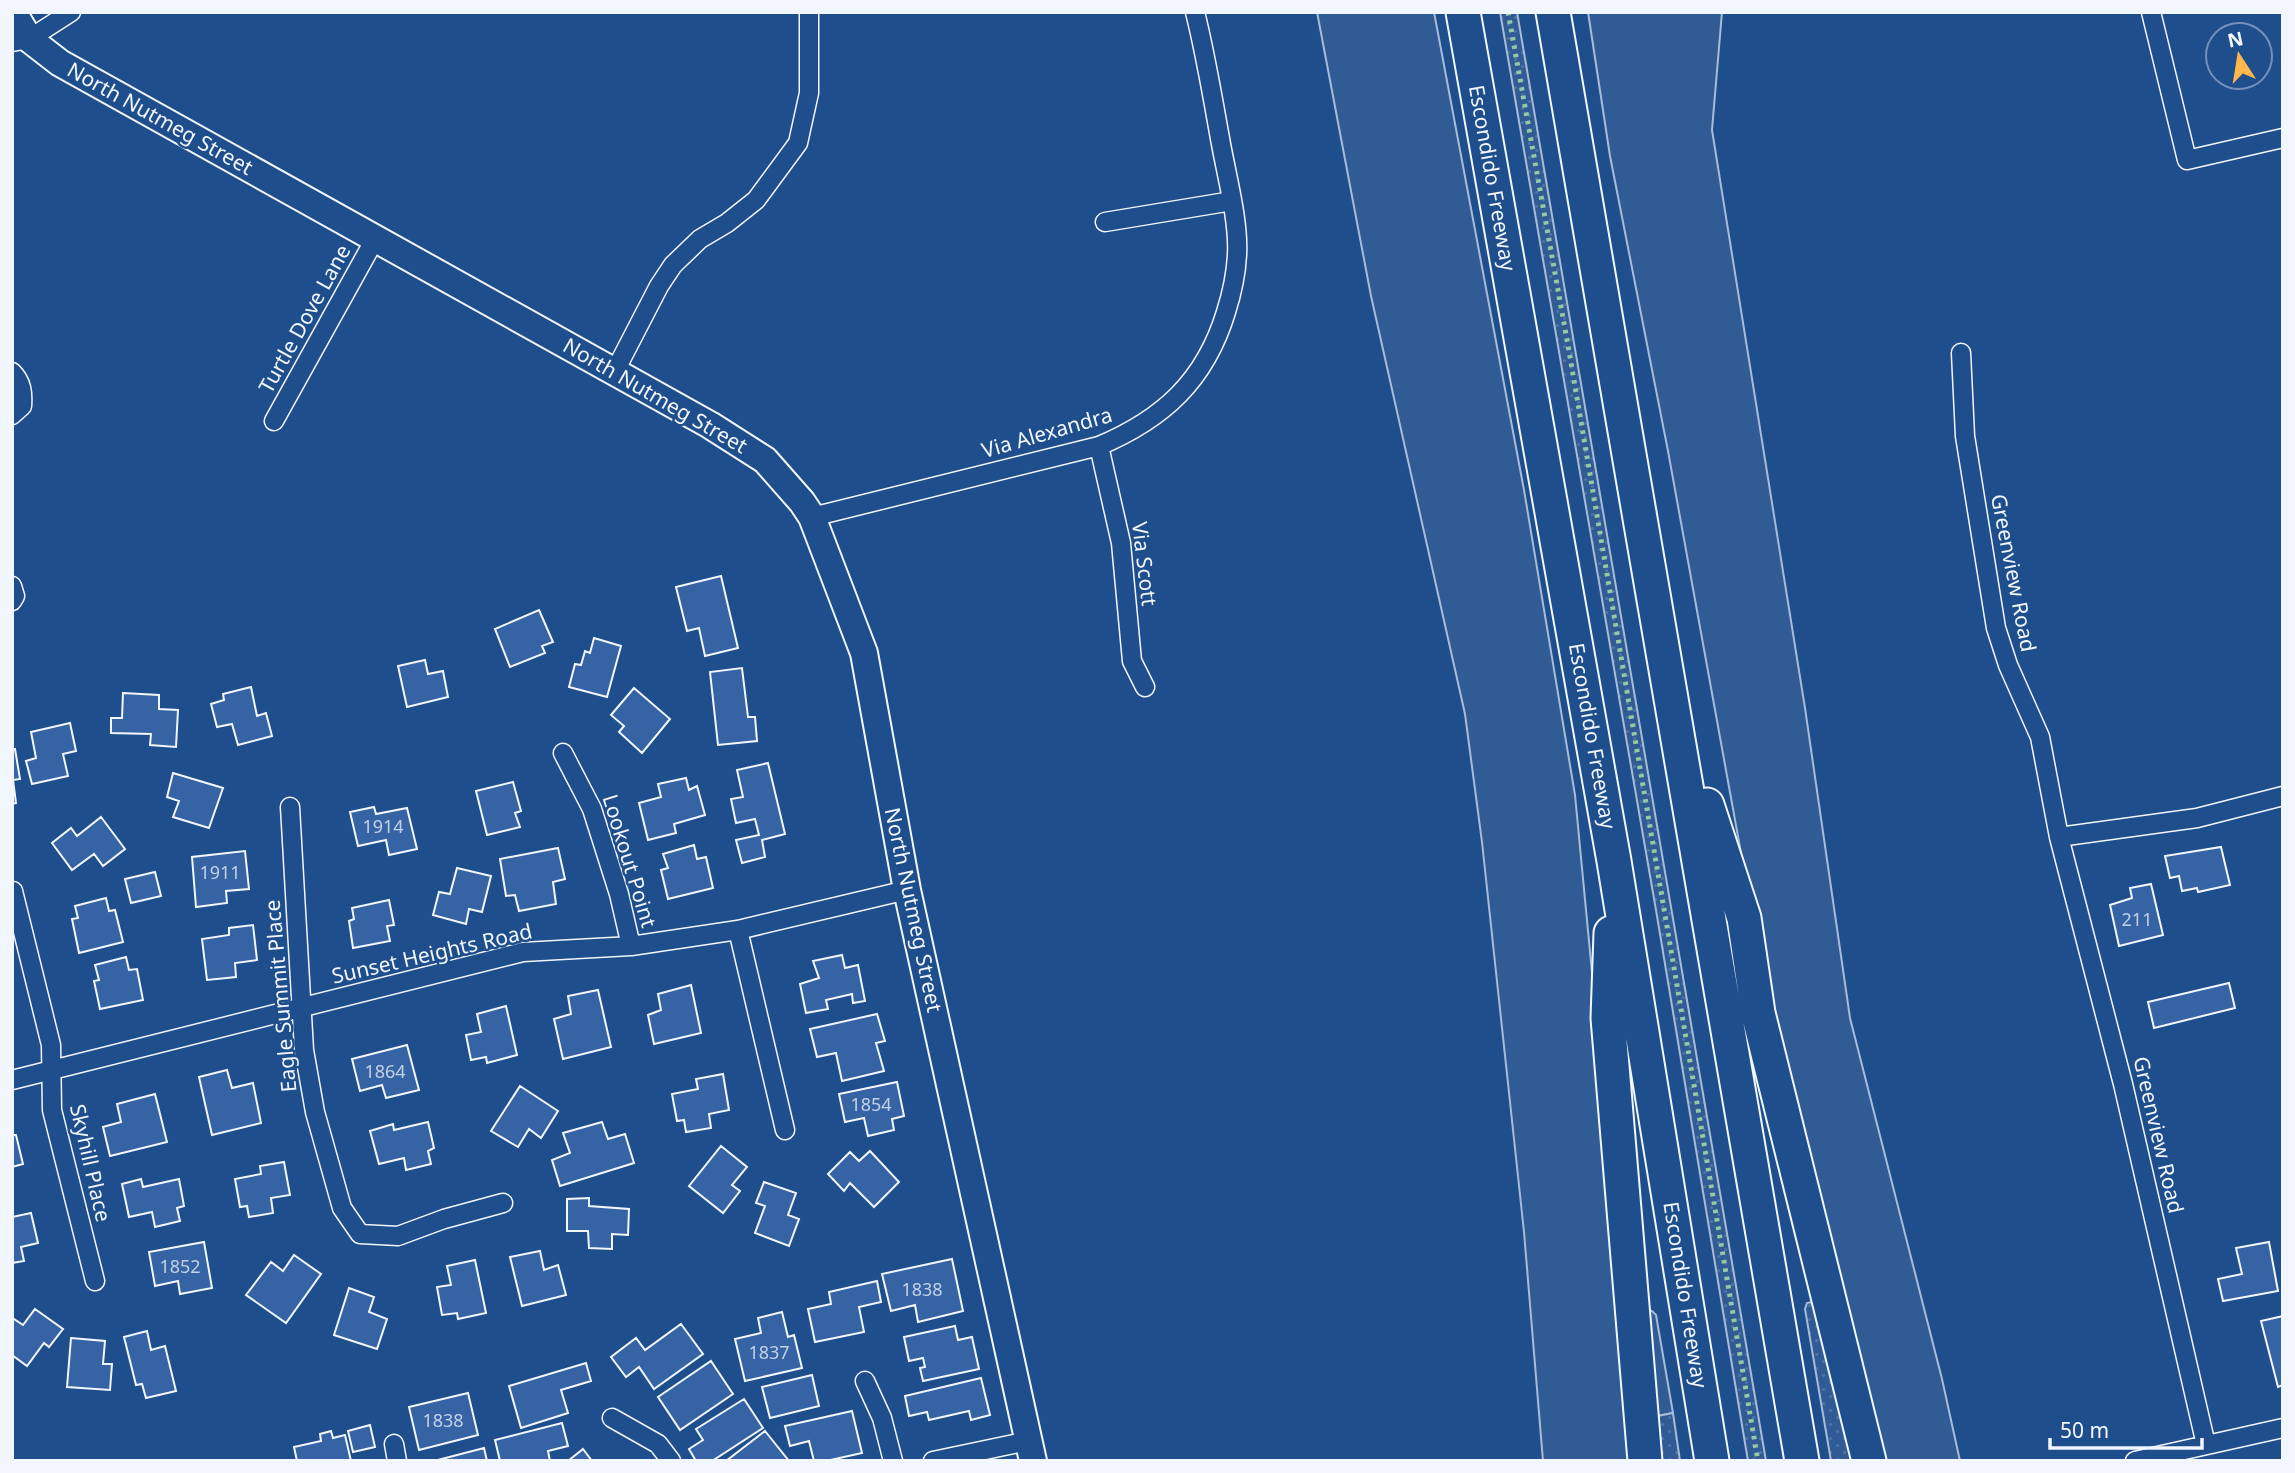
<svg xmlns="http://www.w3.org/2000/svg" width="2295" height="1473" viewBox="0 0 2295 1473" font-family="'Noto Sans',sans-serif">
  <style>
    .built { fill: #305b95; stroke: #a8bbd7; stroke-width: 2 }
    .park { fill: url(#park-dots); stroke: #a8bbd7; stroke-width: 2 }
    .building { fill: #3563a3; stroke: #f2f6ff; stroke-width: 2 }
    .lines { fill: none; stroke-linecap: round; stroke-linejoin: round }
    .street-casing { stroke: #f2f6ff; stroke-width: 21 }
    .secondary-casing { stroke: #f2f6ff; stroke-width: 30 }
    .highway-casing { stroke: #f2f6ff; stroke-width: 37 }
    .street { stroke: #1f4e8c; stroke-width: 18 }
    .secondary { stroke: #1f4e8c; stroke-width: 26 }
    .highway { stroke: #1f4e8c; stroke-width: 33 }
    .hedge { stroke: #97c8a6; stroke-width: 5; stroke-dasharray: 3.5 5; stroke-linecap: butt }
    .labels { text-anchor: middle; stroke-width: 5; stroke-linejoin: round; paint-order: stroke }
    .number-label { font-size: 18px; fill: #c3d1e8 }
    .street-label { font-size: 21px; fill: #f2f6ff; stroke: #1f4e8c }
  </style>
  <defs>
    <pattern id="park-dots" width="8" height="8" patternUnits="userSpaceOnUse" patternTransform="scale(1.75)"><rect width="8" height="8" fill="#305b95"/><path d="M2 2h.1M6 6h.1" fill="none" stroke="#4e73a5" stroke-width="1.8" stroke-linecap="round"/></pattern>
  </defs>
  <rect width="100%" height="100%" fill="#1f4e8c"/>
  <path class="built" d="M1317,12H1434L1524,490L1575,795L1613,1192L1630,1461H1543L1524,1232L1482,842L1465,714L1371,296Z
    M1588,12H1722L1712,130L1805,708L1850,1018L1942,1379L1960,1461H1886L1772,1000L1743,864L1668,451L1610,156Z
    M1646,1311H1652L1656,1315L1673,1413L1652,1417Z"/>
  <path class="park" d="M1500,12H1517C1603,495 1681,978 1766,1461H1748L1656,910Z
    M1817,1301L1859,1461H1831L1805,1309L1807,1303Z
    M1673,1413L1680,1461H1655L1652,1417Z"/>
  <path class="building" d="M721,576L738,648L705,656L699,628L687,631L676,587Z
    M539,610L553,642L542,646L545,653L510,667L495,629Z
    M594,638L621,646L607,697L569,687L575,664L581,665L585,651L590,653Z
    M425,660L428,674L443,671L448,697L407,707L398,666Z
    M742,668L748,717H755L757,741L718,745L710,672Z
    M251,687L257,716L266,713L272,736L238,745L232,724L217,727L211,704L224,700L223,694Z
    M634,688L670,719L642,753L619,732L624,726L611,715Z
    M123,693L159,695V709L178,710L176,747L150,745L151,734L111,733V718H122Z
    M70,723L76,751L63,754L68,776L32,784L26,761L36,758L31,732Z
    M15,749L20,779L13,780L16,803L12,804V750Z
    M768,763L785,834L762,840L765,857L742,863L736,840L759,835L755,819L736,823L731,799L743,797L737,770Z
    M173,773L223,788L209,828L173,817L179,801L167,797Z
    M686,778L689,790L697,786L705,815L674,824L676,833L648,840L639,803L661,797L658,784Z
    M513,782L521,811L515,813L520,827L487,835L476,791Z
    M374,807L376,814L407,808L417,849L389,855L386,840L358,846L350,812Z
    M101,817L125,849L103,866L94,854L72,870L52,843L71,828L77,836Z
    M694,845L697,859L706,857L713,888L668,899L661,870L668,868L663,854Z
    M2221,847L2230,885L2198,892L2197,888L2182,891L2179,876L2170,878L2165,856Z
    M558,848L565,879L553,882L556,904L519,911L515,895L506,896L500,859Z
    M245,851L249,889L226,891L227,903L196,907L192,857Z
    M457,868L491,876L482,912L469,909L466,924L433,915L439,892L450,894Z
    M155,872L161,896L131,903L125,879Z
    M2151,884L2163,935L2119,946L2110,905L2132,898L2130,888Z
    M106,898L109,911L115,910L123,942L79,953L72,919L78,918L75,906Z
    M389,900L394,925L387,926L390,941L353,948L349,921L354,919L352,908Z
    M253,925L257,960L235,963L236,977L207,980L202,939L229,935V928Z
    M842,955L845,968L858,965L865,1001L853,1003L852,994L826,1000L828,1009L806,1013L800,984L819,978L813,961Z
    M126,957L129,970L137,969L143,1000L100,1009L94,981L99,980L95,965Z
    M2229,983L2235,1008L2154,1028L2148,1002Z
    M691,985L701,1033L654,1044L648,1015L661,1010L658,994Z
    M598,990L611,1047L563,1059L554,1019L571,1014L568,996Z
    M506,1006L517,1055L487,1063L486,1057L471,1060L466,1035L481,1032L477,1014Z
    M877,1014L885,1041L876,1043L884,1071L842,1081L836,1053L817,1057L810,1029Z
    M407,1045L419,1090L386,1098L382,1085L360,1091L352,1059Z
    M227,1070L232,1088L253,1083L261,1123L212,1135L199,1077Z
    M723,1074L729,1110L709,1114L711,1128L686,1132L684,1120L677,1121L672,1094L698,1089L696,1079Z
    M897,1082L904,1116L892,1119L894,1130L868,1136L864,1118L845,1122L839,1094Z
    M520,1086L558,1111L541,1138L529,1129L518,1147L491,1131Z
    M155,1094L167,1142L110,1156L103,1127L121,1122L117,1104Z
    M428,1122L434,1148L428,1151L431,1164L406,1170L404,1158L379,1164L370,1131L393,1124L394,1130Z
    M602,1122L608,1139L625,1134L634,1163L560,1186L552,1160L570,1153L563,1133Z
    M12,1135H16L23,1164L12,1167Z
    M721,1146L747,1167L732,1185L740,1191L723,1213L689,1186Z
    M870,1151L899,1182L874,1207L850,1183L844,1191L828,1174L850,1152L859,1161Z
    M284,1162L290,1195L271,1198L273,1213L249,1217L247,1206L240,1207L235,1179L261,1174L260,1166Z
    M141,1179L143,1187L179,1179L184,1206L177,1208L180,1221L155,1227L152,1212L129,1217L122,1184Z
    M764,1182L796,1193L788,1215L799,1219L789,1246L755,1233L765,1206L756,1203Z
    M589,1198V1206L629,1209L628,1235L612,1234V1249L589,1248L588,1231H567V1199Z
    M31,1213L38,1243L21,1247L24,1261L12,1263V1217Z
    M204,1242L212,1288L180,1294L178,1281L155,1286L149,1252Z
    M2269,1242L2278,1291L2223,1301L2218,1279L2242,1274L2236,1248Z
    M540,1251L544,1270L558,1265L566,1295L522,1306L510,1257Z
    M294,1255L321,1274L286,1323L246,1295L271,1262L283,1271Z
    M952,1259L963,1311L918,1322L915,1305L891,1311L882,1274Z
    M475,1260L486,1313L458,1319L457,1313L442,1315L437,1287L451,1285L447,1266Z
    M877,1281L881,1302L859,1307L864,1332L815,1342L808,1309L831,1304L829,1292Z
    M349,1288L374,1297L369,1312L387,1319L377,1349L334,1335Z
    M35,1309L63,1329L49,1347L44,1343L27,1366L12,1355V1321L14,1319L23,1325Z
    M782,1312L788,1337L794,1335L802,1368L745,1381L735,1339L761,1333L758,1318Z
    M2283,1316V1385L2278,1387L2261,1321Z
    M681,1324L703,1354L654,1389L639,1367L626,1377L611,1357L636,1338L645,1350Z
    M955,1326L958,1340L972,1337L979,1369L923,1381L920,1368L925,1367L923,1358L909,1361L904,1337Z
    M147,1331L151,1350L165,1346L176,1391L146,1398L142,1384L136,1385L124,1337Z
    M71,1338L105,1341L103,1364H112L110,1390L67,1387Z
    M711,1361L733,1394L680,1430L658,1397Z
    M586,1363L591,1381L561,1390L568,1413L521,1428L509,1386Z
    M812,1375L819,1406L770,1418L762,1387Z
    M981,1378L990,1415L971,1420L969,1411L929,1420L927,1412L909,1416L905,1396Z
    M468,1393L478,1435L419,1450L409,1407Z
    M744,1399L763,1428L712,1461H696L689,1449L703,1440L696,1429Z
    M852,1411L862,1453L826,1461H814L809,1441L790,1446L785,1426Z
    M562,1423L568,1446L548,1451L550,1461H500L495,1440Z
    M370,1425L375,1447L353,1452L348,1431Z
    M331,1431L333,1438L345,1435L351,1461H297L294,1447L321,1441L320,1434Z
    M765,1431L789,1461H726Z
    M484,1448L487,1461H434Z
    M583,1449L592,1461H568Z"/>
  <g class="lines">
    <g class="street-casing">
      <path id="street" d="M2151,12L2187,160L2283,138
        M12,42L29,39L71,12
        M1105,222L1232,201
        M1961,353L1965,436L1996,628L2008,665L2040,737L2059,837L2123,1084L2206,1445
        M615,371L659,286L673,265L700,239L727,223L756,200L798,143L809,93V12
        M12,372C22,382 23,393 22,406L12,415
        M274,421L375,239
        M1099,446L1121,543L1132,661L1145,687
        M812,517L1099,446C1163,419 1205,381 1226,312C1232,293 1236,275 1237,255C1239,222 1227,177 1221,144C1213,100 1206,56 1195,12
        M12,586L15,596L12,601
        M563,753L592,809L619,894L631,946
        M290,807L304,1050L315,1112L342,1208L360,1234L398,1236L444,1219L503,1203
        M2059,837L2197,818L2283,796
        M13,891L51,1045L52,1110L95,1281
        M738,930L785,1130
        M12,1080L523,952L631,946L738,930L907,890
        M865,1381L882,1418L893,1461
        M612,1418L658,1444L671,1461
        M394,1444L397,1461
        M933,1461L1028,1441
        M2135,1461L2283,1428"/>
    </g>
    <g class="secondary-casing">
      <path id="secondary" d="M13,12L29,39L60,63L710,425L765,460L802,502L812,517L864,653L907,890L1033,1461"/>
    </g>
    <g class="highway-casing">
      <path id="highway" d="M1463,12L1614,861L1712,1461
        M1553,12L1802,1461
        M1707,805L1744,918L1758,1013L1869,1461
        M1611,933L1608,1018L1645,1461"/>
    </g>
    <use href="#street" class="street"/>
    <use href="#secondary" class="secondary"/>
    <use href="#highway" class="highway"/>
    <path class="hedge" d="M1508,12L1569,351L1758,1461"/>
  </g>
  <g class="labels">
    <g class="number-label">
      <text x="383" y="833">1914</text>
      <text x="220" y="879">1911</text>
      <text x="2137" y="926">211</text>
      <text x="385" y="1078">1864</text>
      <text x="871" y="1111">1854</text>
      <text x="180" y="1273">1852</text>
      <text x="922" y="1296">1838</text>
      <text x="769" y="1359">1837</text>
      <text x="443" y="1427">1838</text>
    </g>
    <g class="street-label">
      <text transform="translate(160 119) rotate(29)" y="7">North Nutmeg Street</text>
      <text transform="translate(1492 178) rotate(80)" y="7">Escondido Freeway</text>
      <text transform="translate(305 319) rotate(-61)" y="7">Turtle Dove Lane</text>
      <text transform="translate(655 396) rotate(30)" y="7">North Nutmeg Street</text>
      <text transform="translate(1047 433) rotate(-16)" y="7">Via Alexandra</text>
      <text transform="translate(1144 564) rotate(83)" y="7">Via Scott</text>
      <text transform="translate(2013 573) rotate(79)" y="7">Greenview Road</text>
      <text transform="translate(1592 736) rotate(80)" y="7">Escondido Freeway</text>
      <text transform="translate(629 861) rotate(73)" y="7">Lookout Point</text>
      <text transform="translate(913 910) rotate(78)" y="7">North Nutmeg Street</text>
      <text transform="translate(432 954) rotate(-13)" y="7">Sunset Heights Road</text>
      <text transform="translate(281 996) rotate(-95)" y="7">Eagle Summit Place</text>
      <text transform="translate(2158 1135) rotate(77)" y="7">Greenview Road</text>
      <text transform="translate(90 1163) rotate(77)" y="7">Skyhill Place</text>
      <text transform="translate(1685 1295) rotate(81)" y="7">Escondido Freeway</text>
    </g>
  </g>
  <rect width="2295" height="1473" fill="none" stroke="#f2f6ff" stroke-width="28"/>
  <g transform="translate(2239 56) rotate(348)"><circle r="33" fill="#1f4e8c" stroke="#7391ba" stroke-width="2"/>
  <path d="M0-5L12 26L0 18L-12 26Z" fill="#ffb74d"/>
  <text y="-10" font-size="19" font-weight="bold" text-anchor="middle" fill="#f2f6ff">N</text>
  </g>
  <path d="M2050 1438v10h152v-10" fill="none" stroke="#f2f6ff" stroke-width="3.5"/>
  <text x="2060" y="1438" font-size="21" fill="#f2f6ff" stroke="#1f4e8c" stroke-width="5" paint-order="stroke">50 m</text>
</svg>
